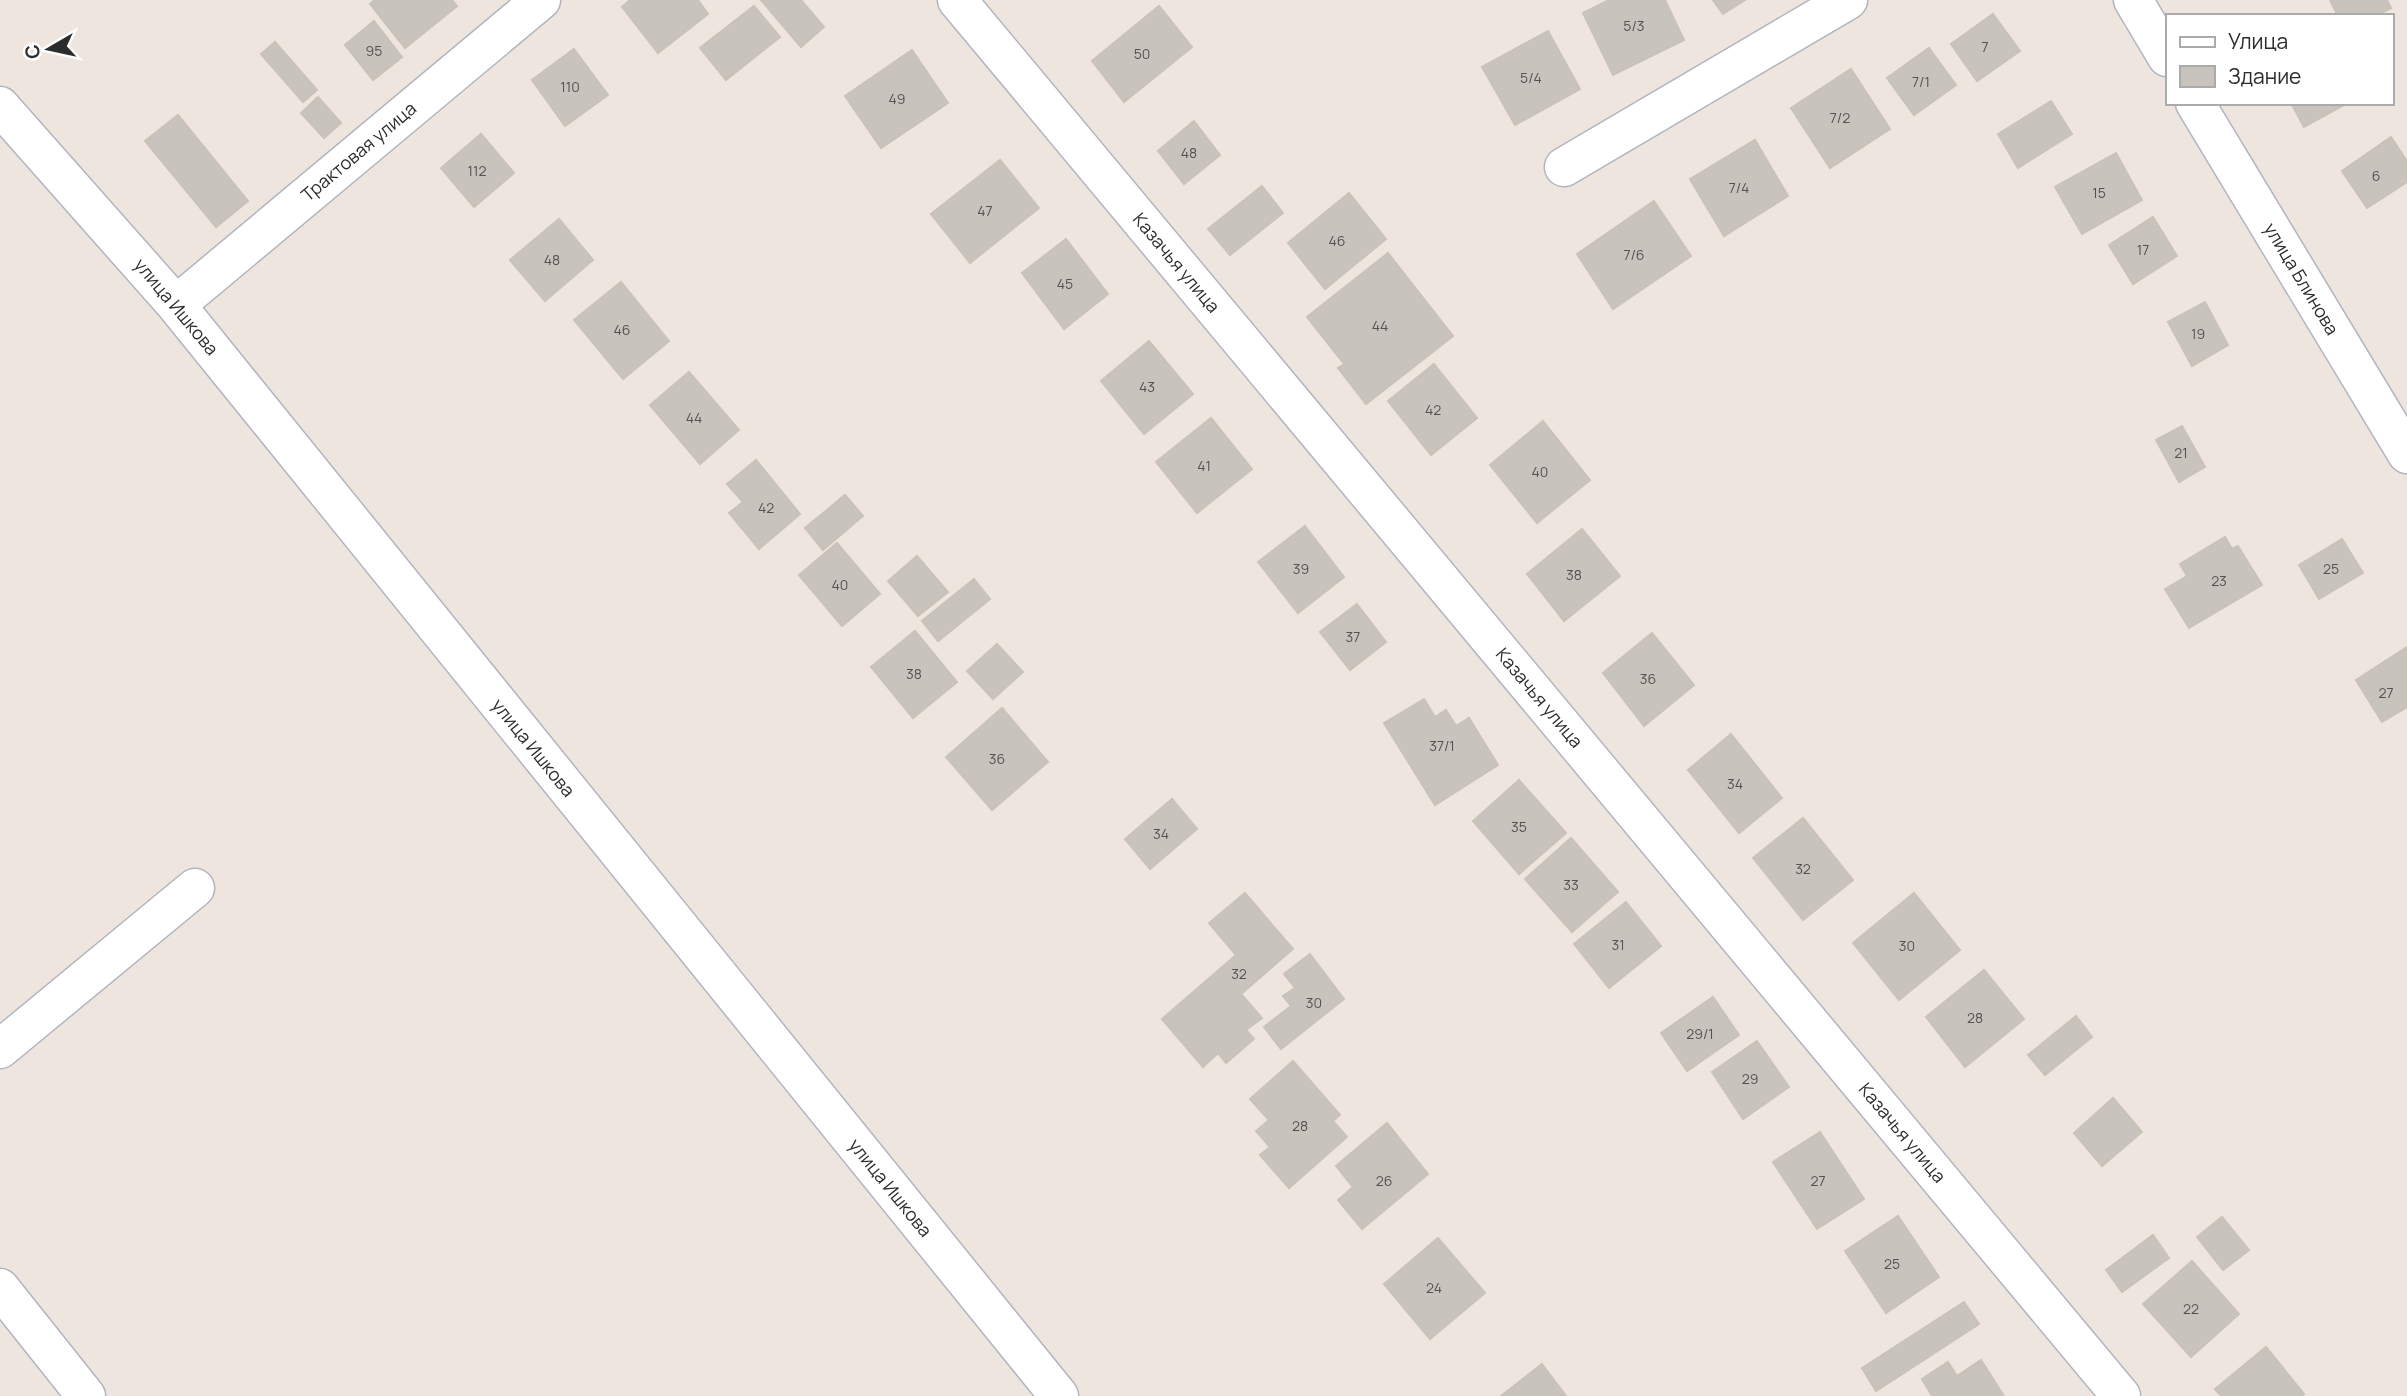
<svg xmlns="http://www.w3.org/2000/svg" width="2407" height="1396" viewBox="0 0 2407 1396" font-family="Manrope,sans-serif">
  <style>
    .building { fill: #c9c3bd; stroke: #c9c2b7; stroke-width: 2 }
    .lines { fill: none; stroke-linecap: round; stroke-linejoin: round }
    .minor-casing { stroke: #b2b5bf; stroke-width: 41 }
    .minor { stroke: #fff; stroke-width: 38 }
    .labels { text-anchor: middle; stroke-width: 7; stroke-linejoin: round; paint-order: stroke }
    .number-label { font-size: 14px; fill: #535250 }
    .street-label { font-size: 18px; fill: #2c2c2c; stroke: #fff }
  </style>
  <rect width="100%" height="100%" fill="#eee6de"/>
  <path class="building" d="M375,0H452L457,6L405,48L370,4Z
    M630,0H698L708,14L658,53L622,7Z
    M761,0H801L824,27L801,47Z
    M1609,0H1665L1684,40L1613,75L1583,13Z
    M1713,0H1745L1723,14Z
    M2330,0H2387L2391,8L2376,16H2338Z
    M754,6L780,37L726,80L700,48Z
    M1159,6L1192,47L1124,102L1092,61Z
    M1993,14L2020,51L1977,81L1951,44Z
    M374,21L402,57L373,80L345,45Z
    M1548,31L1580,89L1515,125L1482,67Z
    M275,42L317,90L303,102L261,54Z
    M1929,48L1956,85L1914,115L1887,78Z
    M574,49L608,95L565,126L532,80Z
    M912,50L948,103L881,148L845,96Z
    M1851,69L1890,129L1830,168L1791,108Z
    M318,97L341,123L324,138L301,113Z
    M2051,101L2072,134L2018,168L1998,134Z
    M2291,103H2346V104L2304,127Z
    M178,115L248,201L216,227L145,141Z
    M1194,121L1220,155L1184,184L1158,151Z
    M481,134L514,173L474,207L441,168Z
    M2391,137L2407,161V182L2367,208L2342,171Z
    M1755,140L1788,196L1724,236L1690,179Z
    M2116,153L2142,200L2082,234L2055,187Z
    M1000,160L1039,208L970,263L931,214Z
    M1262,186L1283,213L1230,255L1208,229Z
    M1349,193L1386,239L1325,289L1288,243Z
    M1654,201L1691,256L1613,309L1577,254Z
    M2153,217L2177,256L2133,284L2109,245Z
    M559,219L593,260L545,301L510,260Z
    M1066,239L1108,294L1064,329L1022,273Z
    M1388,253L1453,336L1366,404L1338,368L1344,364L1307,317Z
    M621,282L669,341L623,379L574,320Z
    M2205,302L2228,345L2192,366L2168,322Z
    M1149,341L1193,394L1144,434L1101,381Z
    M1434,364L1477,418L1431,455L1388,401Z
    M689,372L739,430L700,464L650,405Z
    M1211,418L1252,469L1197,513L1156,462Z
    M1543,421L1590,480L1537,523L1490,465Z
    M2182,426L2205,467L2179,482L2156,440Z
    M756,460L800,514L759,549L729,513L743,502L727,484Z
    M845,495L863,516L823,550L805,528Z
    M1305,526L1344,577L1298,613L1258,562Z
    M1582,529L1620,576L1564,621L1527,574Z
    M2225,537L2232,549L2238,546L2262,585L2189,628L2165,589L2187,576L2180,564Z
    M2342,539L2363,573L2319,599L2299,565Z
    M837,543L880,594L842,626L799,575Z
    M917,556L948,592L918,616L888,581Z
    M974,579L990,599L938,641L922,621Z
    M1357,604L1386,642L1350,670L1320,632Z
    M915,631L957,682L913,718L871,667Z
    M1652,633L1694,685L1644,726L1603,673Z
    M997,644L1023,672L993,699L967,671Z
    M2407,647V707L2382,722L2356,680Z
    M1424,699L1435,717L1446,710L1456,726L1469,718L1498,765L1435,805L1384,723Z
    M1002,708L1048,762L992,810L946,757Z
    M1731,734L1782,798L1739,833L1688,770Z
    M1519,780L1566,833L1519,874L1473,821Z
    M1172,799L1197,829L1150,869L1125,839Z
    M1803,818L1853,880L1803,920L1753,858Z
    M1571,838L1618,892L1572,932L1525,879Z
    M1245,893L1293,949L1241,994L1262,1018L1246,1030L1254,1039L1226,1063L1218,1053L1203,1067L1162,1019L1236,955L1209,923Z
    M1914,893L1960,950L1899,1000L1853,943Z
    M1626,902L1661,946L1609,988L1574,944Z
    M1310,954L1344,999L1281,1049L1264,1027L1291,1006L1283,996L1295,988L1284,974Z
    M1984,970L2024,1019L1965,1067L1926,1017Z
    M1713,997L1739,1035L1687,1071L1661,1033Z
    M2076,1016L2092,1037L2045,1075L2028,1055Z
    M1757,1041L1789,1087L1743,1119L1712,1072Z
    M1293,1061L1340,1115L1333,1121L1347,1137L1289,1188L1260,1155L1270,1147L1256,1131L1269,1120L1250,1099Z
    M2113,1098L2142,1132L2102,1166L2074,1133Z
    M1387,1123L1428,1174L1362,1229L1338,1200L1353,1187L1336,1166Z
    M1820,1132L1864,1199L1817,1229L1773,1162Z
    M1898,1216L1939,1277L1886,1313L1845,1251Z
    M2222,1217L2249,1250L2223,1270L2197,1237Z
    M2153,1235L2169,1258L2122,1292L2106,1270Z
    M1438,1238L1485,1293L1430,1339L1384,1284Z
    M2192,1261L2239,1314L2191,1357L2143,1304Z
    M1964,1302L1979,1324L1876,1391L1862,1368Z
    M2266,1347L2304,1394L2302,1396H2221L2215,1389Z
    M1981,1360L2004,1396H1932L1922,1379L1948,1362L1957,1376Z
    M1542,1364L1566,1396H1501Z"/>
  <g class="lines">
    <g class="minor-casing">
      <path id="minor" d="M957,0L2121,1396
        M2133,0L2167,57
        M2195,103L2407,454
        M0,106L176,305L1059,1396
        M1564,167L1848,0
        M176,305L541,0
        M0,1049L195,888
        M0,1288L86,1396"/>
    </g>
    <use href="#minor" class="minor"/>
  </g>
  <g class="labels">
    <g class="number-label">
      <text x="1634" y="31">5/3</text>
      <text x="1985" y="52">7</text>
      <text x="374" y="56">95</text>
      <text x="1142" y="59">50</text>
      <text x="1531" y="83">5/4</text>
      <text x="1921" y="87">7/1</text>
      <text x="570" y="92">110</text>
      <text x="897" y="104">49</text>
      <text x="1840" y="123">7/2</text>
      <text x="1189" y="158">48</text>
      <text x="477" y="176">112</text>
      <text x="2376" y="181">6</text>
      <text x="1739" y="193">7/4</text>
      <text x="2099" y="198">15</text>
      <text x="985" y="216">47</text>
      <text x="1337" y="246">46</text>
      <text x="2143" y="255">17</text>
      <text x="1634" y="260">7/6</text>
      <text x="552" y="265">48</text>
      <text x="1065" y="289">45</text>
      <text x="1380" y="331">44</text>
      <text x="622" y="335">46</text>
      <text x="2198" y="339">19</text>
      <text x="1147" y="392">43</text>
      <text x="1433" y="415">42</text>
      <text x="694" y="423">44</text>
      <text x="2181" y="458">21</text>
      <text x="1204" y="471">41</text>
      <text x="1540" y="477">40</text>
      <text x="766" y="513">42</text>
      <text x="1301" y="574">39</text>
      <text x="2331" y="574">25</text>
      <text x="1574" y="580">38</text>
      <text x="2219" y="586">23</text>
      <text x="840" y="590">40</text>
      <text x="1353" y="642">37</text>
      <text x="914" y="679">38</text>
      <text x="1648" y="684">36</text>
      <text x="2386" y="698">27</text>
      <text x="1442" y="751">37/1</text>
      <text x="997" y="764">36</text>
      <text x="1735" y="789">34</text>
      <text x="1519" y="832">35</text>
      <text x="1161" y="839">34</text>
      <text x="1803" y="874">32</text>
      <text x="1571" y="890">33</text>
      <text x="1618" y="950">31</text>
      <text x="1907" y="951">30</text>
      <text x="1239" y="979">32</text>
      <text x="1314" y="1008">30</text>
      <text x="1975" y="1023">28</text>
      <text x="1700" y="1039">29/1</text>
      <text x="1750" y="1084">29</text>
      <text x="1300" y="1131">28</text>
      <text x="1384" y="1186">26</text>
      <text x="1818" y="1186">27</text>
      <text x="1892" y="1269">25</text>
      <text x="1434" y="1293">24</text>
      <text x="2191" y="1314">22</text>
    </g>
    <g class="street-label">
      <text transform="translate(359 152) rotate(-40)" y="6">Трактовая улица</text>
      <text transform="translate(1176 263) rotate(50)" y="6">Казачья улица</text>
      <text transform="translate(2301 279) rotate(59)" y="6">улица Блинова</text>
      <text transform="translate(176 307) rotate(50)" y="6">улица Ишкова</text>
      <text transform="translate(1539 698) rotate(50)" y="6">Казачья улица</text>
      <text transform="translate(533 748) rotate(51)" y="6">улица Ишкова</text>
      <text transform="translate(1902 1133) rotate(50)" y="6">Казачья улица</text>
      <text transform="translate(890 1188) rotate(51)" y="6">улица Ишкова</text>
    </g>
  </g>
  <rect x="2166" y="14" width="228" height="91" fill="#ffffff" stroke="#ababab" stroke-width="2"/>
  <rect x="2180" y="37" width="35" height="10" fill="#ffffff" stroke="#ababab" stroke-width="2"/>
  <text x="2228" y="49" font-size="21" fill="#2c2c2c">Улица</text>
  <rect x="2180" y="66" width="35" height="21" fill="#c9c3bd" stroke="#ababab" stroke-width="2"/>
  <text x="2228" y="84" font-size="21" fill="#2c2c2c">Здание</text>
  <g transform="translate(49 49) rotate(261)" stroke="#ffffff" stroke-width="5" paint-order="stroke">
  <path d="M0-5L12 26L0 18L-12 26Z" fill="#2c2c2c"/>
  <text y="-10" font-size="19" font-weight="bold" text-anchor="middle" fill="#2c2c2c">С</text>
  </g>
</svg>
